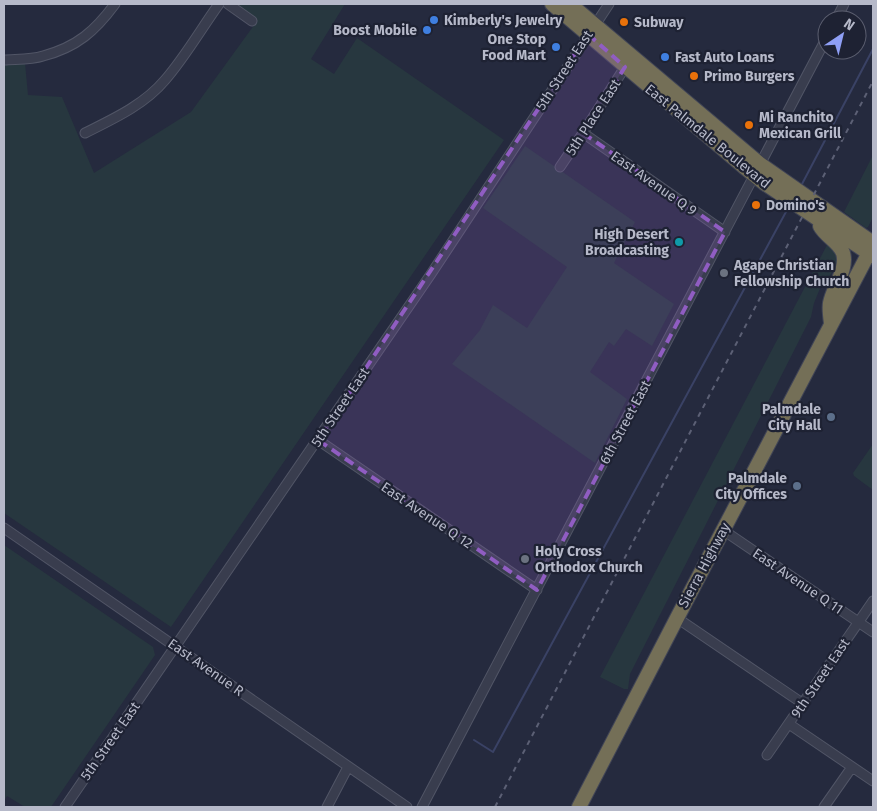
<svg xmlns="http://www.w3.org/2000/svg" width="877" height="811" viewBox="0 0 877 811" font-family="'Fira Sans',sans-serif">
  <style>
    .green { fill: #27373f }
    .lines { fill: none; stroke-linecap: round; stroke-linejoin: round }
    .stream { stroke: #3a4265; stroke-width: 2 }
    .minor-casing { stroke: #515566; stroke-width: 11 }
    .highway-casing { stroke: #414556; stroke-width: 16 }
    .minor { stroke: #393d4e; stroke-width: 9 }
    .highway { stroke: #746f57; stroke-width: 14 }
    .rail { stroke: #5c6075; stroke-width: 2; stroke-dasharray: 5 5; stroke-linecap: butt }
    .marked { fill: #905dc2; fill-opacity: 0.2; stroke: #905dc2; stroke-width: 4; stroke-dasharray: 10 6; stroke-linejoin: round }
    .shop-dot { fill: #3f7fe0; stroke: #1e2233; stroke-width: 2 }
    .food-dot { fill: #e8710a; stroke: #1e2233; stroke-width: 2 }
    .culture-dot { fill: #0f9aa8; stroke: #1e2233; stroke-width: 2 }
    .worship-dot { fill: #6b7280; stroke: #1e2233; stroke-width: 2 }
    .service-dot { fill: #5c6f8a; stroke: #1e2233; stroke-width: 2 }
    .labels { text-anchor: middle; stroke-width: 4.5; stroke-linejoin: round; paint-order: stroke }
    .poi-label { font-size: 14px; font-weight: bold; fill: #b6b9c9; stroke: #1e2233; text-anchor: start }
    .street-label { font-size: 14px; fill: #b6b9c9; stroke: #1e2233 }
  </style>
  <rect width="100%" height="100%" fill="#252a3e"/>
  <path class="green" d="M233,4H345L311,59L334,74L357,38L504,140L171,627L4,513V65L25,63L28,95L62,97L94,173L191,112L257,21Z
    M525,146L635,222L614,263L674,304L652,346L626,329L614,346L609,342L590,372L627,399L595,463L452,364L480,330L493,305L527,328L567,267L483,208Z
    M873,155V217L868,227L866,228L844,212Z
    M827,245L835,251L837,263L831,274L821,286L814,303L811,317L630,674L628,689H624L600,677Z
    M873,444V490L854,476L853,473Z
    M4,545L153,647L155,655L51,807H25L7,796L4,801Z"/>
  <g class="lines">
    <path class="stream" d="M802,184L873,49
      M474,740L493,752L787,210"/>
    <g class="minor-casing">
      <path id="minor" d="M228,4L252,21
        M836,20L844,4
        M4,60C16,59 31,60 43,56C77,47 95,31 115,4
        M85,133C113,119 144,105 165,80C185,57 201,29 219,4
        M583,133L725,232
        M560,167L583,133L625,67
        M318,440L537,590
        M4,528L407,807
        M723,530L873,632
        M677,618L802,703
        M789,724L873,781
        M767,755L873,601
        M65,807L431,274L609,4
        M327,807L348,767
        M422,807L827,37
        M824,807L852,767"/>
    </g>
    <g class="highway-casing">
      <path id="highway" d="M552,4L744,167L764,183L873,256
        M570,4L760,164L873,243
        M820,226C825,236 839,242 843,253C848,269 833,287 830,303C829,308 830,316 831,323
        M579,807L677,618L873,245"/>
    </g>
    <use href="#minor" class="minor"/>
    <use href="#highway" class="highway"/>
    <path class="rail" d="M495,807L873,81"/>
  </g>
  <path class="marked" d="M588,34L625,67L583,133L725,232L537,590L318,440Z"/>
  <g class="shop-dot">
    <circle cx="434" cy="20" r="5"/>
    <circle cx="427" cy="30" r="5"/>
    <circle cx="556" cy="47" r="5"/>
    <circle cx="665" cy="57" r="5"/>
  </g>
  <g class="food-dot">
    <circle cx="624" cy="22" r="5"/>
    <circle cx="694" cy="76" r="5"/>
    <circle cx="749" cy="125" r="5"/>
    <circle cx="756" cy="205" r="5"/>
  </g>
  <circle class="culture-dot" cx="679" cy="242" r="5"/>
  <g class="worship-dot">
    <circle cx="724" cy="273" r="5"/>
    <circle cx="525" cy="559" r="5"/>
  </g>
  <g class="service-dot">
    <circle cx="831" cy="417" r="5"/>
    <circle cx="797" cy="486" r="5"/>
  </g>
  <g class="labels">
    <g class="poi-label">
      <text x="444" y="25">Kimberly's Jewelry</text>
      <text x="634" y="27">Subway</text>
      <text x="417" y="35" text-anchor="end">Boost Mobile</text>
      <text x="546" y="44" text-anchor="end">One Stop<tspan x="546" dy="16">Food Mart</tspan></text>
      <text x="675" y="62">Fast Auto Loans</text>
      <text x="704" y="81">Primo Burgers</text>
      <text x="759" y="122">Mi Ranchito<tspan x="759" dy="16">Mexican Grill</tspan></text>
      <text x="766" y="210">Domino's</text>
      <text x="669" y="239" text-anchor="end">High Desert<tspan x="669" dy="16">Broadcasting</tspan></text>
      <text x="734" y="270">Agape Christian<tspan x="734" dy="16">Fellowship Church</tspan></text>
      <text x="821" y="414" text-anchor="end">Palmdale<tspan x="821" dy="16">City Hall</tspan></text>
      <text x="787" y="483" text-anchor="end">Palmdale<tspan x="787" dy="16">City Offices</tspan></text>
      <text x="535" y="556">Holy Cross<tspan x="535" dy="16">Orthodox Church</tspan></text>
    </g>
    <g class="street-label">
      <text transform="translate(564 70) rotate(-57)" y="5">5th Street East</text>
      <text transform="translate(593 117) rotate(-57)" y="5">5th Place East</text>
      <text transform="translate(708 136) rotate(39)" y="5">East Palmdale Boulevard</text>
      <text transform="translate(654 183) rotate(35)" y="5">East Avenue Q 9</text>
      <text transform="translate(340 407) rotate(-56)" y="5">5th Street East</text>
      <text transform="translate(625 422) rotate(-62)" y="5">6th Street East</text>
      <text transform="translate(427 515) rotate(34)" y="5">East Avenue Q 12</text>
      <text transform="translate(704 565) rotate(-62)" y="5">Sierra Highway</text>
      <text transform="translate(798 581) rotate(34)" y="5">East Avenue Q 11</text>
      <text transform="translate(206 667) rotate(35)" y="5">East Avenue R</text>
      <text transform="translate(820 678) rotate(-56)" y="5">9th Street East</text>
      <text transform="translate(110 741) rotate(-55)" y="5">5th Street East</text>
    </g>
  </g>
  <rect width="877" height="811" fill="none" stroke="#b6b9c9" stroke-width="10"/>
  <g transform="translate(842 35) rotate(35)"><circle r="24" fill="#1e2233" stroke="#5b5e6f"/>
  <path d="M0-4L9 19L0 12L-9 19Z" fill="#8f9ff5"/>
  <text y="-8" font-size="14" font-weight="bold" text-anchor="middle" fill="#b6b9c9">N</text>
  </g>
</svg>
